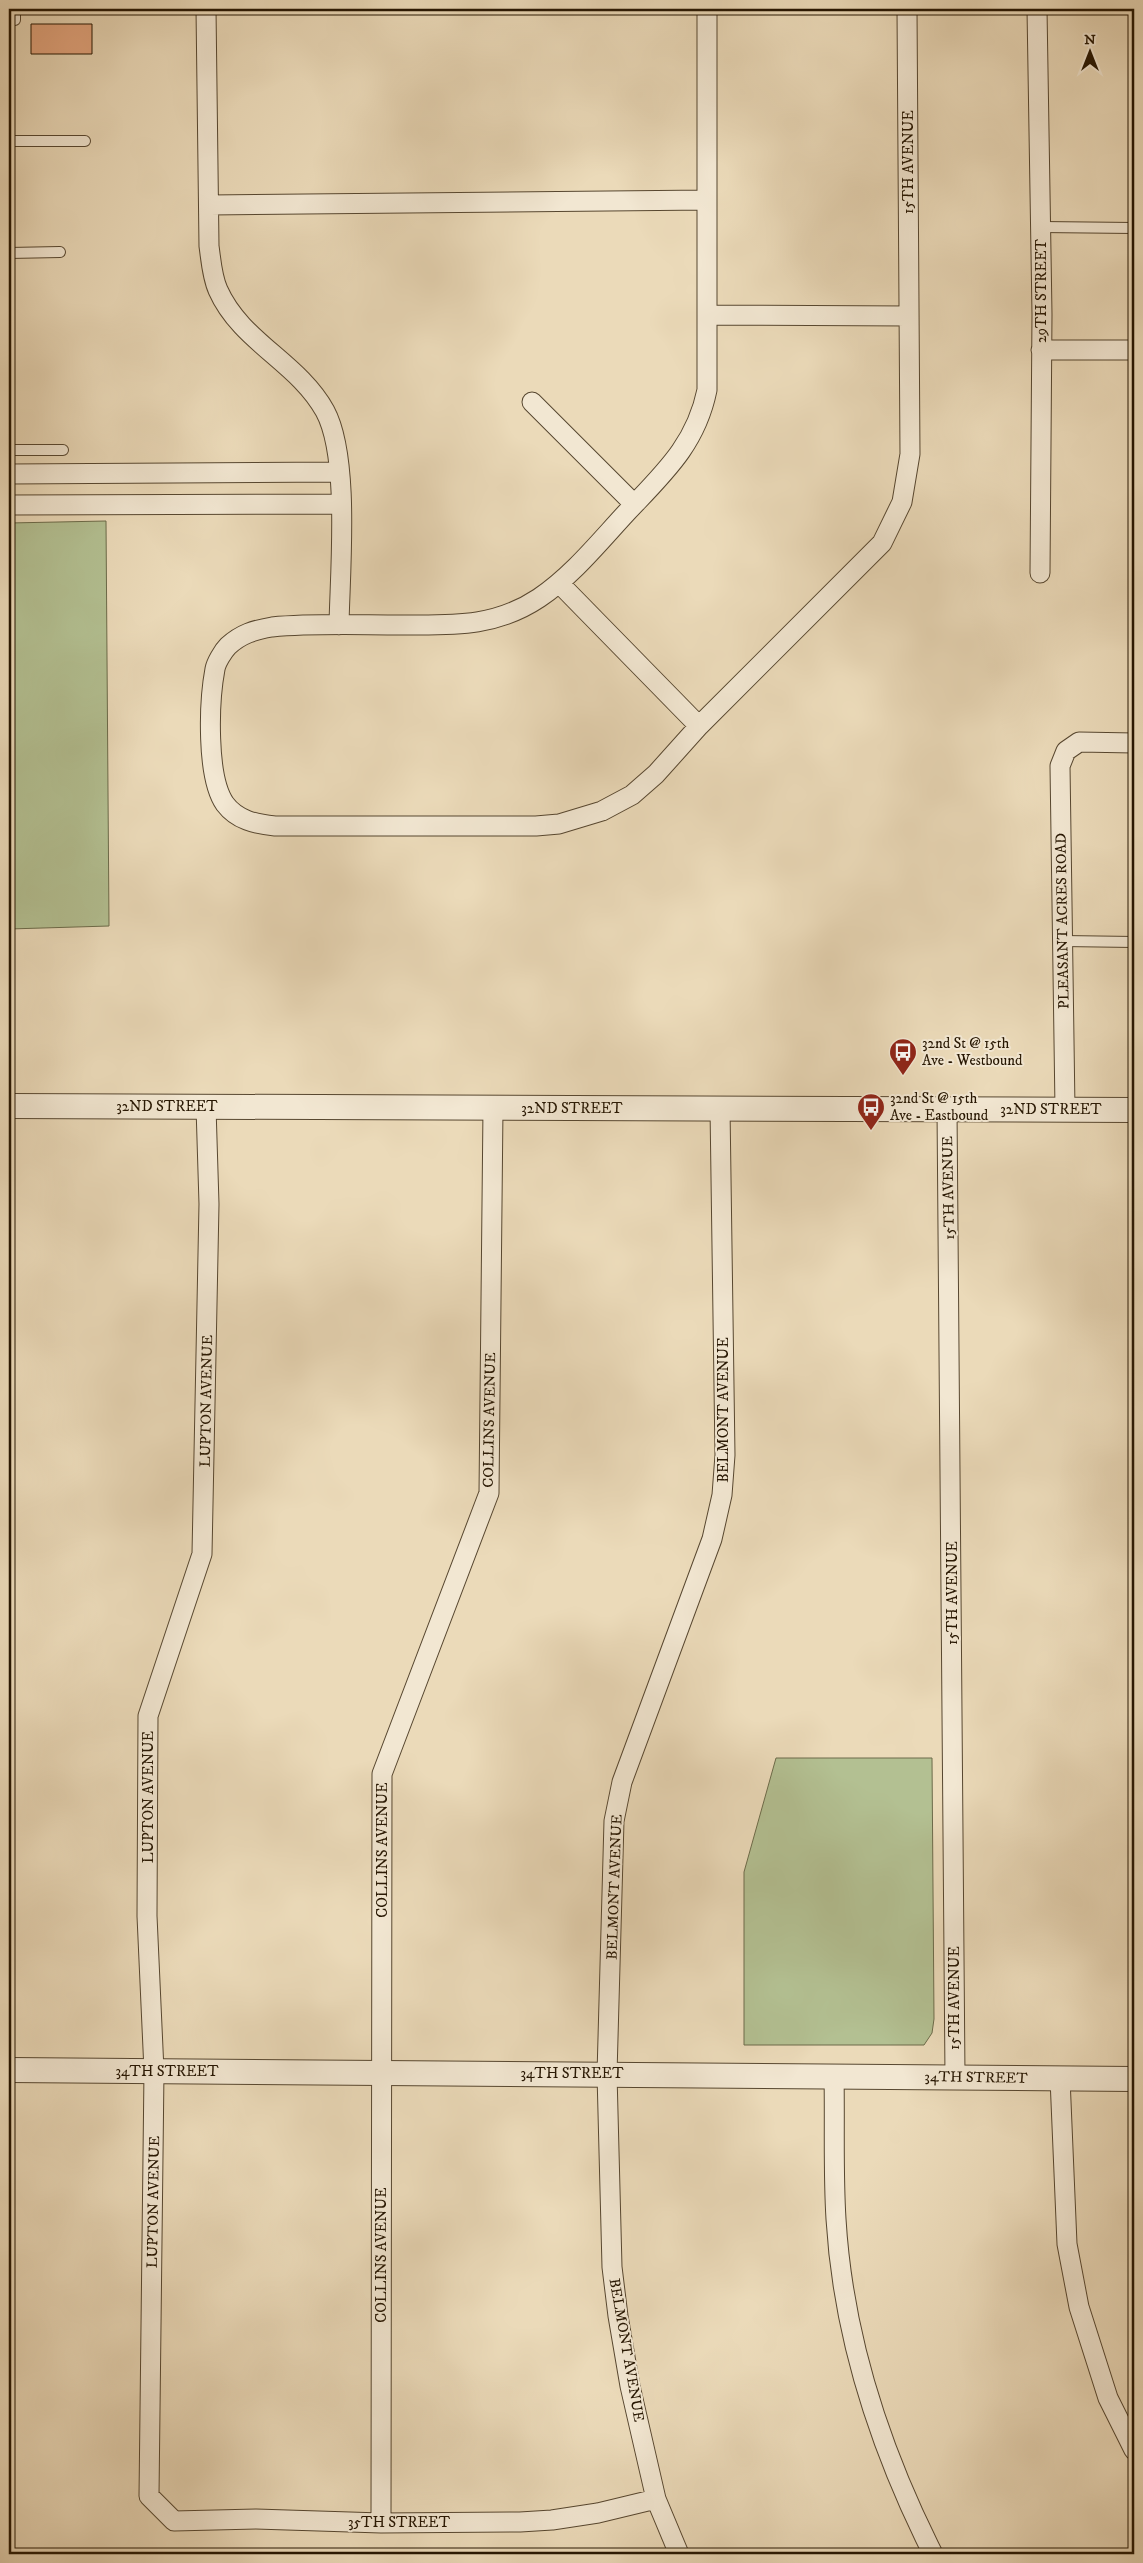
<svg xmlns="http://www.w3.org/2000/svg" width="1143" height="2563" viewBox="0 0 1143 2563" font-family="'IM FELL DW Pica',serif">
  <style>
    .green { fill: #b3c092; stroke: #6c6b4a }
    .building { fill: #e4a67f; stroke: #261602 }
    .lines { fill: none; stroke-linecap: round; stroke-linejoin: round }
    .service-casing { stroke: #574730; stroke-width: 12 }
    .minor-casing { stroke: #574730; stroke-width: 21 }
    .tertiary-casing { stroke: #574730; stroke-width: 26 }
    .service { stroke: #f2e7d2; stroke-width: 10 }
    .minor { stroke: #f2e7d2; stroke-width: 19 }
    .tertiary { stroke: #f2e7d2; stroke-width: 24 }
    .labels { text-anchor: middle; stroke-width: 4; stroke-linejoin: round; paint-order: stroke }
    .street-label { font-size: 15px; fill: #261602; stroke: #f2e7d2 }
    .poi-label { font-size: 15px; fill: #261602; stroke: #f2e7d2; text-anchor: start }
  </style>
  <rect width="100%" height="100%" fill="#ebdab9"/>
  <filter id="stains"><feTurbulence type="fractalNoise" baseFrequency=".004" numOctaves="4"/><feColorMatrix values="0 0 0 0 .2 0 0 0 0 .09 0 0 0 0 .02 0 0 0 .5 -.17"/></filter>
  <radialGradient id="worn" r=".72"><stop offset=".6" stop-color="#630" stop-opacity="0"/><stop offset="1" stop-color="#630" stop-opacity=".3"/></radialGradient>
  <path class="green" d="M106,521L109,926L9,929V523Z
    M776,1758H932L934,2019L932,2033L924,2045H744V1872Z"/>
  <path class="building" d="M31,24H92V54H31Z"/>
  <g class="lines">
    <g class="service-casing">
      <path id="service" d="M9,20H15V9
        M9,141H85
        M1041,227L1134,228
        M9,253L60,252
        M9,450H63
        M1063,941L1134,942"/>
    </g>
    <g class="minor-casing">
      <path id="minor" d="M206,9L209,246C211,260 212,277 218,290C241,342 298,362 325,411C350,457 340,570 339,625
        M707,9V390C696,444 664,473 628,511C600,541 573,575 539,598C494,628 451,625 401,625C358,625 315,623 272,627C254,630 241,634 228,646C223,651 216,663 215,669C209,701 206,777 225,804C237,820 255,824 275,826H536L559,824L602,811L632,795L656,774L699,726L882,543L902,502L910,454L907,9
        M1037,9L1042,314L1040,573
        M210,205L707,200
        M709,315L909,316
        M1041,350H1134
        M532,402L634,504
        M9,474L339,472
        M9,505L340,504
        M559,583L699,726
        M206,1107L209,1204L202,1554L148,1716L147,1916L154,2071L149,2496L174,2521L256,2519L381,2523L520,2522L552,2520L598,2513L656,2499
        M947,1109L955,2076
        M1065,1109L1060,766L1066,751L1079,742L1134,743
        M834,2075C835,2123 833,2171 836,2219C843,2337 880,2449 933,2554
        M1060,2078L1067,2244L1079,2307L1108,2398L1134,2450
        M381,2523L382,1774L489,1493L493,1108
        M679,2554L656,2499L630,2386L618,2316L612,2267L607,2074L614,1821L622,1782L712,1539L722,1495L725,1455L720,1108"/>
    </g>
    <g class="tertiary-casing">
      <path id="tertiary" d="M9,1106L1134,1110
        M9,2070L1134,2079"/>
    </g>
    <use href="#service" class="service"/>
    <use href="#minor" class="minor"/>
    <use href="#tertiary" class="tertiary"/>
  </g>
  <defs>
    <g id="bus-pin" transform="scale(1.4375)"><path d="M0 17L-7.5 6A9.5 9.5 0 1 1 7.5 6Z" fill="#8f2418" stroke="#f2e7d2"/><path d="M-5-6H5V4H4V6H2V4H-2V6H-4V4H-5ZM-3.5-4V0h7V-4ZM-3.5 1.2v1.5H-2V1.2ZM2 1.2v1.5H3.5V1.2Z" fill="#fff"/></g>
  </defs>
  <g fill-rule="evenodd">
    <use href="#bus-pin" x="903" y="1052"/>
    <use href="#bus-pin" x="871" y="1107"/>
  </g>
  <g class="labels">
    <g class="street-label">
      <text transform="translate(908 162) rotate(-90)" y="5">15TH AVENUE</text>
      <text transform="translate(1041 291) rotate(-90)" y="5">29TH STREET</text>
      <text transform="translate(1062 921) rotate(-91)" y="5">PLEASANT ACRES ROAD</text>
      <text x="167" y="1111">32ND STREET</text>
      <text x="572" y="1113">32ND STREET</text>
      <text x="1051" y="1114">32ND STREET</text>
      <text transform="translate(948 1188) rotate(-91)" y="5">15TH AVENUE</text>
      <text transform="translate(206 1401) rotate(-89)" y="5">LUPTON AVENUE</text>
      <text transform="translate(723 1410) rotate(-90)" y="5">BELMONT AVENUE</text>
      <text transform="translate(489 1420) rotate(-89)" y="5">COLLINS AVENUE</text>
      <text transform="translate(952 1593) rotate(-90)" y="5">15TH AVENUE</text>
      <text transform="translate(148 1797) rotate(-90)" y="5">LUPTON AVENUE</text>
      <text transform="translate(382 1850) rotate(-90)" y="5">COLLINS AVENUE</text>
      <text transform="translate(614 1887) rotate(-88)" y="5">BELMONT AVENUE</text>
      <text transform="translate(954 1998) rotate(-90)" y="5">15TH AVENUE</text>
      <text x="167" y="2076">34TH STREET</text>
      <text x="572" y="2078">34TH STREET</text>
      <text transform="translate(976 2077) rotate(1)" y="5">34TH STREET</text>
      <text transform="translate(153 2202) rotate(-89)" y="5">LUPTON AVENUE</text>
      <text transform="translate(381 2255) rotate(-90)" y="5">COLLINS AVENUE</text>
      <text transform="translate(627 2350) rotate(80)" y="5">BELMONT AVENUE</text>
      <text x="399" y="2527">35TH STREET</text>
    </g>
    <g class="poi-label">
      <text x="922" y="1048">32nd St @ 15th<tspan x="922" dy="17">Ave - Westbound</tspan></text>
      <text x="890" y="1103">32nd St @ 15th<tspan x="890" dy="17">Ave - Eastbound</tspan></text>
    </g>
  </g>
  <rect width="1143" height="2563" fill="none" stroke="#ebdab9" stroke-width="30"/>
  <rect x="10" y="10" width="1123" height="2543" fill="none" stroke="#261602" stroke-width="2.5"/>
  <rect x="15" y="15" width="1113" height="2533" fill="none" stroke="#261602"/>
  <g transform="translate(1090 52)" stroke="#f2e7d2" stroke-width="4" paint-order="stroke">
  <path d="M0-4L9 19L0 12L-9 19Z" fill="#261602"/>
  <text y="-8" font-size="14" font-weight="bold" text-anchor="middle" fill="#261602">N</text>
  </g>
  <rect width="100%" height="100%" filter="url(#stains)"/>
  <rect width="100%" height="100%" fill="url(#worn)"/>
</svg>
